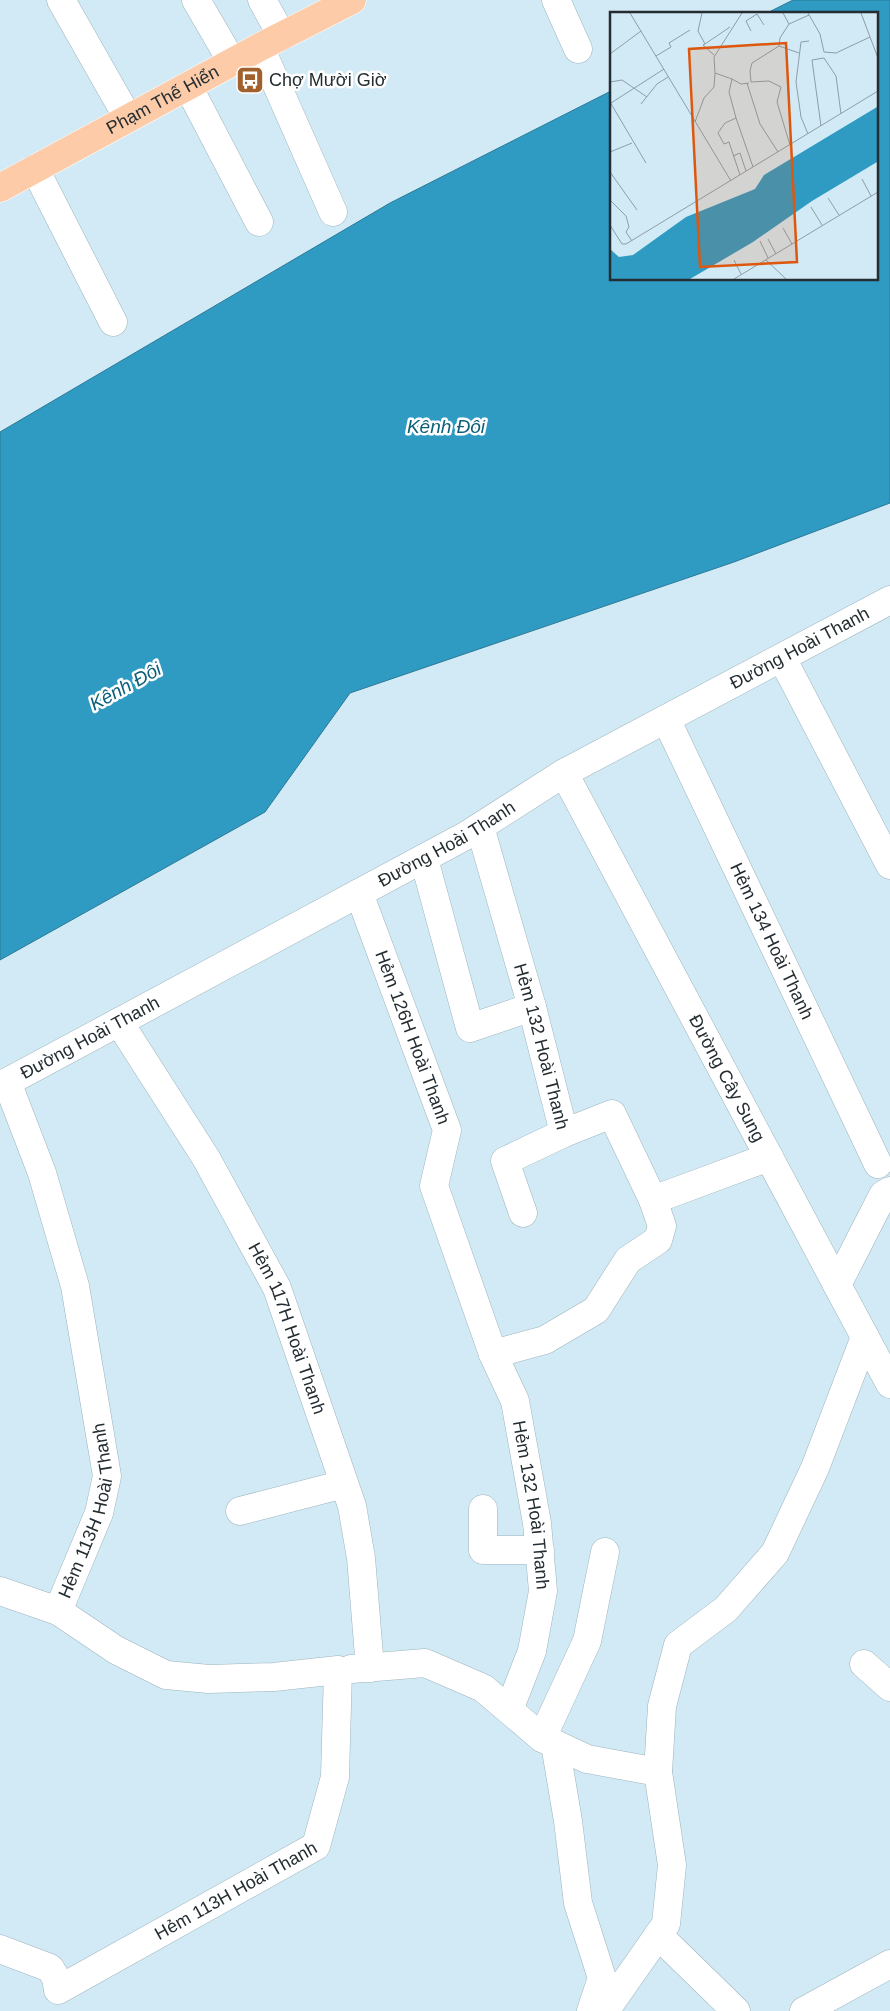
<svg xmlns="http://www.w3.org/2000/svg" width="890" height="2011" viewBox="0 0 890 2011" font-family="Arial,sans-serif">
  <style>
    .water { fill: #2f9bc3; stroke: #2c7a97 }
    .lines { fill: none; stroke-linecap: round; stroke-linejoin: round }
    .minor-casing { stroke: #9db4be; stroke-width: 29 }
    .major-casing { stroke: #fff; stroke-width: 29 }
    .minor { stroke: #fff; stroke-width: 28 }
    .major { stroke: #fecba8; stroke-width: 28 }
    .labels { text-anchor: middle; stroke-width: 5; stroke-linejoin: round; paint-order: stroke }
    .poi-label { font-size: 18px; fill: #242d31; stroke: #fff; text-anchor: start }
    .street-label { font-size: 18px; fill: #242d31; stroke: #fff }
    .water-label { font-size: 19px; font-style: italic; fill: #0c5f7b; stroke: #fff }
    .inset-road { fill: none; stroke: #8c9ea7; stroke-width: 1 }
    .view { fill: #de570e; fill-opacity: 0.15; stroke: #de570e; stroke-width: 2.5 }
    .inset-edge { fill: none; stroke: #242d31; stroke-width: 2.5 }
  </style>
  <rect width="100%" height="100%" fill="#d2eaf5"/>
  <path class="water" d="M793,0H890V503L734,562L350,693L265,812L0,960V432L390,203L611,91V279H876V14H765Z"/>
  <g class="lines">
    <g class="minor-casing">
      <g id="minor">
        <path d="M61,0L128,118"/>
        <path d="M196,0L232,62"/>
        <path d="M262,0L282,36"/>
        <path d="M556,0L578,49"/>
        <path d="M260,47L333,212"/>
        <path d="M188,86L259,222"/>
        <path d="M35,169L113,322"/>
        <path d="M782,658L890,865"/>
        <path id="s1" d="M666,719L878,1164"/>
        <path id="s2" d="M564,773L890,1384"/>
        <path id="s3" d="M480,827L532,1007L564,1133L612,1114L653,1200L662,1226L658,1240L628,1260L596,1310L545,1340L493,1354L515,1401L537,1523L543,1591L532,1651L509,1710L542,1738L587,1759L658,1772L662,1706L678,1645L726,1609L775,1553L815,1468L865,1337"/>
        <path d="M424,859L470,1028L532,1007"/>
        <path id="s4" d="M359,893L447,1130L434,1186L493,1354"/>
        <path id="s5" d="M119,1022L206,1158L277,1288L352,1506L361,1558L370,1668"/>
        <path id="s6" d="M0,1086L467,835L564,773L890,600"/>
        <path d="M653,1200L769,1157"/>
        <path d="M523,1213L505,1161L564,1133"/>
        <path d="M837,1285L883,1195L890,1191"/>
        <path d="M483,1509V1550H540"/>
        <path d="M240,1511L344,1484"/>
        <path d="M0,1591L58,1611"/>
        <path d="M864,1664L890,1687"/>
        <path d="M351,1669L425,1663L483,1688L509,1710"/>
        <path d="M542,1738L587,1641L605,1552"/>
        <path d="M555,1744L568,1821L578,1903L602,1978L591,2011"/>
        <path d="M658,1935L736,2011"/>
        <path id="s7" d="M0,1949L50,1968L56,1978L58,1990L316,1846L335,1777L338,1670L274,1677L209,1679L166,1675L116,1650L58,1611L99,1513L107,1476L75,1286L42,1173L7,1082"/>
        <path d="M605,2011L666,1924L672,1865L658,1772"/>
        <path d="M804,2011L890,1964"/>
      </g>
    </g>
    <g class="major-casing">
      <g id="major">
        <path id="s8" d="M0,188L260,47L352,0"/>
      </g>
    </g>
    <use href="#minor" class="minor"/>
    <use href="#major" class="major"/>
  </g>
  <defs>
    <g id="bus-square" transform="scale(1.4375)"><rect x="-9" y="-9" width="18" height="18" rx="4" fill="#a2602d" stroke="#fff"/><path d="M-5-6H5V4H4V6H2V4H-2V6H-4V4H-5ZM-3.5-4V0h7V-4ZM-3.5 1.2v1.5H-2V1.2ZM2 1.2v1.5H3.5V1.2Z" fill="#fff"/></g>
  </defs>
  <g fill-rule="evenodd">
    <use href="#bus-square" x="250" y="80"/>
  </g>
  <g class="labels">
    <g class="poi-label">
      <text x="269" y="86">Chợ Mười Giờ</text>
    </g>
    <g class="street-label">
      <text dy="6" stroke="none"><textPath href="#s8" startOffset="185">Phạm Thế Hiển</textPath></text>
      <text dy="6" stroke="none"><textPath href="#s6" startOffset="912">Đường Hoài Thanh</textPath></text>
      <text dy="6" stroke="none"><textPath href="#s6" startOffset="508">Đường Hoài Thanh</textPath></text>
      <text dy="6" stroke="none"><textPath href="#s1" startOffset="246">Hẻm 134 Hoài Thanh</textPath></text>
      <text dy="6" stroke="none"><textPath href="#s6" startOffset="102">Đường Hoài Thanh</textPath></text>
      <text dy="6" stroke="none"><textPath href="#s4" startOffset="154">Hẻm 126H Hoài Thanh</textPath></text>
      <text dy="6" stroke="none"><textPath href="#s3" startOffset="228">Hẻm 132 Hoài Thanh</textPath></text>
      <text dy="6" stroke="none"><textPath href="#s2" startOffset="346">Đường Cây Sung</textPath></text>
      <text dy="6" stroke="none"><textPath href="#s5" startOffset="351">Hẻm 117H Hoài Thanh</textPath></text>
      <text dy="6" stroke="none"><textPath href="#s3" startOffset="872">Hẻm 132 Hoài Thanh</textPath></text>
      <text dy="6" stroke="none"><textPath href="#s7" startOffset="956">Hẻm 113H Hoài Thanh</textPath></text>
      <text dy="6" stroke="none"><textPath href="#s7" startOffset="281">Hẻm 113H Hoài Thanh</textPath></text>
    </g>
    <g class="water-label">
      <text x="446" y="433">Kênh Đôi</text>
      <text transform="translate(125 686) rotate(-29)" y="7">Kênh Đôi</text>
    </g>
  </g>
  <g transform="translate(610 12)">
    <rect width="268" height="268" fill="#d2eaf5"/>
    <path d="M267,95V150L202,189L143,230L80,267H0V237L9,245L23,243L76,205L145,177L154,163Z" fill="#2f9bc3"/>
    <path class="inset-road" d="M20,1L121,169M92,1L88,19L95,32L93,33L104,43M198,1L210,22L214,40L226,41L260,25L268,46M251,1L260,25M179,12L199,3M141,19L136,9L147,2L154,13M95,32L120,15M169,34L170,26L179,12L173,1M0,42L31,19M46,44L61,35L59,31L80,18M105,61L104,45L132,1M122,67L131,72L139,71M0,70L12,68L37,85M137,71L150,112L168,140M0,90L36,151M1,91L54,57M31,92L47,72L58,65M126,106L143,155M85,110L94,86L104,75L105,61L122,67L119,80L126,106L115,111L108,121L114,132L119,130L130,163M211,114L202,48L214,46L226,64L231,102M198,122L191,105L186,70L191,30L199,29M180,133L167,90L171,75L159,69L141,70L140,59L142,51L169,34L189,41M0,140L22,131M123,144L130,141L136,159M0,160L27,198M252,167L261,184M218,186L229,203M0,188L16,204L19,215L16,220L22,229M201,195L212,213M0,213L12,232H16L268,79M173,216L182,232M158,227L166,242M150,229L158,246M124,248L131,262M156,248L176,267M124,267L268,180"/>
    <path class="view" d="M176,31L187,250L90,255L79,37Z"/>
    <rect width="268" height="268" class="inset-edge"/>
  </g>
</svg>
